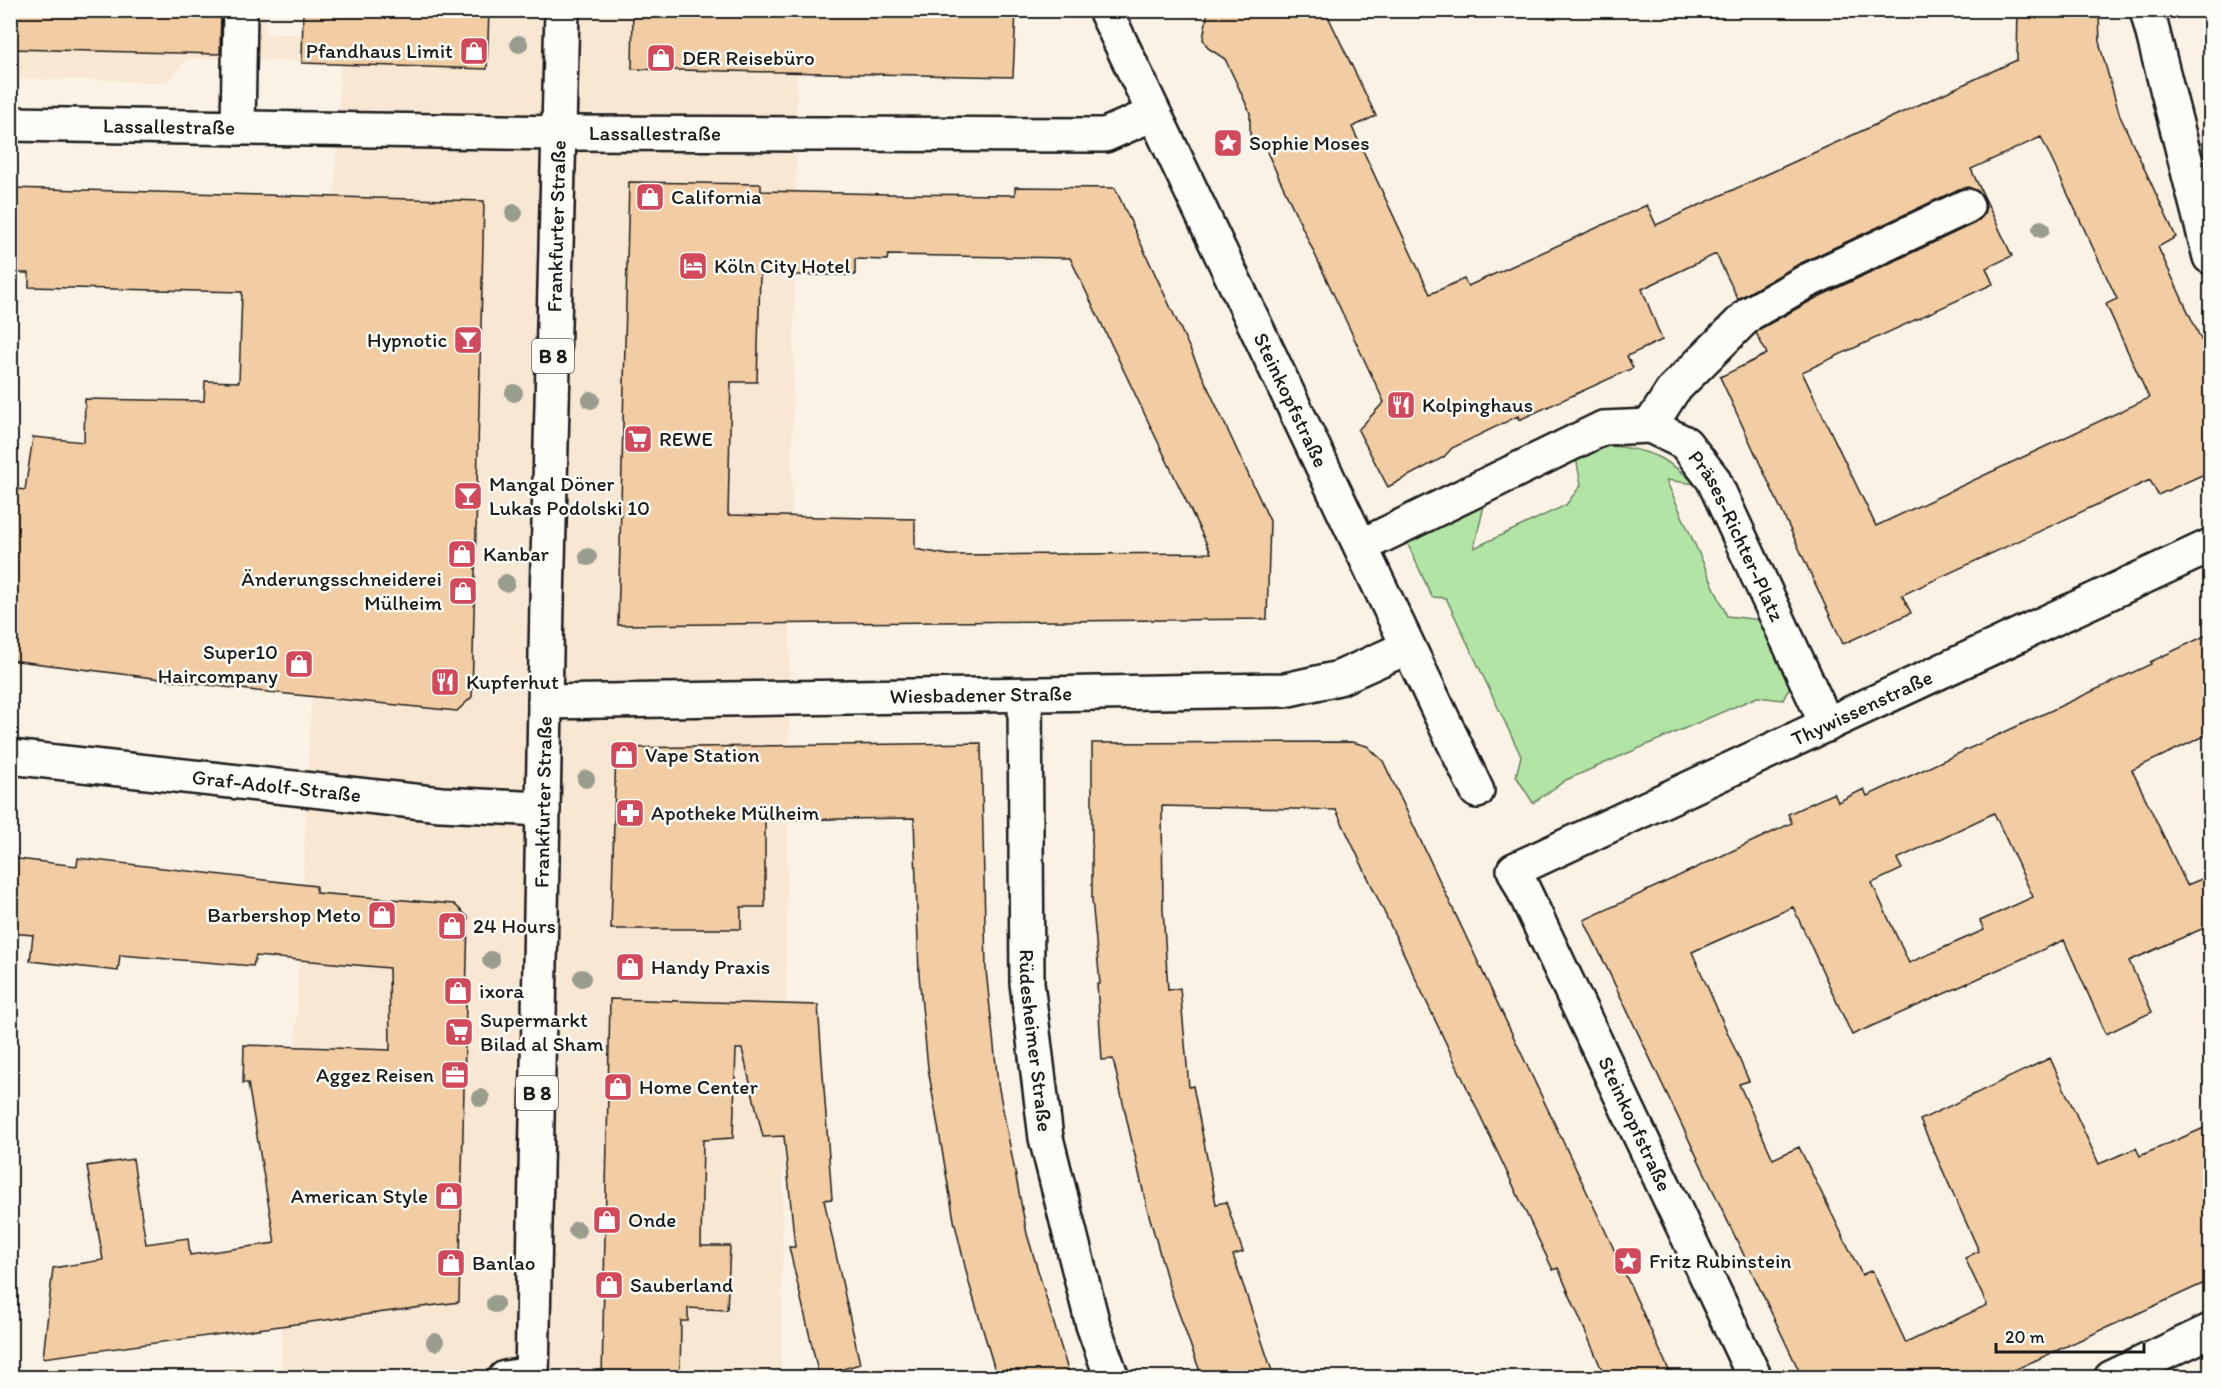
<svg xmlns="http://www.w3.org/2000/svg" width="2221" height="1388" viewBox="0 0 2221 1388" font-family="Itim,sans-serif">
  <style>
    .built { fill: #f8e7d2 }
    .green { fill: #b2e5a5; stroke: #678060; stroke-width: 1.5 }
    .building { fill: #f2cca2; stroke: #1c1c1c; stroke-width: 1.5; fill-rule: evenodd }
    .lines { fill: none; stroke-linecap: round; stroke-linejoin: round }
    .minor-casing { stroke: #1c1c1c; stroke-width: 38 }
    .major-casing { stroke: #1c1c1c; stroke-width: 38 }
    .minor { stroke: #fdfcf7; stroke-width: 33 }
    .major { stroke: #fdfcf7; stroke-width: 33 }
    .tree { fill: #999d8d }
    .labels { text-anchor: middle; stroke-width: 5; stroke-linejoin: round; paint-order: stroke }
    .shield { fill: #fdfcf7; stroke: #605f5e; stroke-width: 1.5 }
    .shield-label { font-size: 20px; font-weight: bold; fill: #1c1c1c }
    .poi-label { font-size: 21px; fill: #1c1c1c; stroke: #fdfcf7; text-anchor: start }
    .street-label { font-size: 21px; fill: #1c1c1c; stroke: #fdfcf7 }
  </style>
  <rect width="100%" height="100%" fill="#fbf2e6"/>
  <filter id="ink" filterUnits="userSpaceOnUse"><feTurbulence type="fractalNoise" baseFrequency=".0167" numOctaves="2"/><feDisplacementMap in="SourceGraphic" scale="12" xChannelSelector="R" yChannelSelector="G"/><feConvolveMatrix kernelMatrix="1 2 1 2 8 2 1 2 1" color-interpolation-filters="sRGB"/></filter>
  <g filter="url(#ink)">
    <path class="built" d="M11,11H266V34L302,35V61L187,58L167,82L11,78Z
      M343,11H798L781,1377L280,1378Z"/>
    <path class="green" d="M1611,446C1649,449 1668,459 1696,484L1666,480L1727,616L1761,620L1788,678L1789,688L1783,700L1757,697L1566,780L1533,803L1516,776L1521,756L1446,598L1432,597L1405,538L1486,497L1474,548L1566,505L1581,485L1575,452Z"/>
    <path class="building" d="M10,10H221L220,54L10,49Z
      M303,10H489L487,69L302,63Z
      M633,10H1016L1013,77L632,69Z
      M1208,10H1325L1376,116L1352,127L1430,294L1464,279L1468,286L1647,205L1656,225L2017,60L2018,10H2099L2100,46L2120,116L2176,237L2158,247L2211,361V471L2158,495L2150,480L1902,595L1911,613L1843,644L1720,377L1767,354L1756,333L1760,329L1816,298L1975,223L1983,216L1986,207L1984,199L1978,191L1968,187L1959,189L1799,264L1738,299L1716,254L1642,289L1662,340L1627,356L1633,368L1519,420L1518,416L1452,448L1444,457L1388,487L1358,430L1384,402L1266,150L1250,135V113L1238,86L1225,59L1208,48L1203,39ZM2041,137L2117,299L2106,304L2149,398L1876,526L1802,372L1993,284L1986,268L2012,256L1971,169Z
      M629,182L761,184V191L888,194L1015,195V187L1115,188L1270,521L1267,619L618,625ZM888,255L1070,258L1211,553L949,555L915,549V519L728,515L731,382H757L760,275H855V259L887,260Z
      M10,188L484,201L472,697L457,711L257,691L10,660V488L25,490L33,437L84,442L85,399L204,401L205,381L239,382L242,292L29,287V273H10Z
      M2211,633V733L2132,770L2187,885L2211,875V925L2129,961L2152,1012L2106,1034L2064,940L1852,1035L1793,907L1692,952L1749,1081L1739,1084L1773,1159L1799,1147L1862,1275L1872,1270L1906,1343L1987,1305L1965,1258L1979,1251L1920,1120L2050,1058L2099,1164L2136,1148L2140,1156L2211,1125V1280L1999,1377H1802L1584,920L1792,823L1788,814L1834,793L1838,802L1864,789L1867,796L2151,664L2150,662ZM1994,813L2033,897L1980,921L1984,930L1909,963L1872,883L1902,869L1897,859Z
      M1352,742L1367,746L1383,761L1611,1243L1672,1377H1605L1558,1268L1553,1270L1336,810L1162,806L1163,909L1168,990L1180,988L1189,1087L1193,1086L1216,1204L1226,1202L1243,1252L1233,1255L1274,1377H1202L1169,1286L1147,1208L1113,1059L1102,1060L1097,984H1100L1092,899V743Z
      M981,743L986,970L998,1084L1027,1234L1070,1377H997L969,1283L954,1220L928,1068L919,975L914,818L765,820V907H741V929H611L616,748Z
      M10,858L77,866L78,858L316,886V893L454,904L468,917L459,1302L43,1358L53,1268L103,1260L87,1166L133,1159L146,1244L188,1238L190,1255L275,1243L248,1083H243L244,1045L390,1050L389,968L256,956L253,966L120,955L118,971L30,961L33,935L10,933Z
      M610,999L818,1005L832,1199L824,1200L860,1364L819,1376L789,1247H795L784,1136L763,1137L742,1049H736L733,1138L703,1140L701,1246H730L727,1310L688,1308V1321H681L680,1377H602Z"/>
    <g class="lines">
      <g class="minor-casing">
        <g id="minor">
          <path id="s1" d="M1105,10L1477,791"/>
          <path d="M2147,10L2210,257"/>
          <path id="s2" d="M10,124L559,133L1105,135L1153,114"/>
          <path d="M238,128L240,10"/>
          <path d="M1650,426L1673,390L1749,314L1807,281L1967,206"/>
          <path id="s3" d="M1361,546L1603,428L1650,426L1685,443L1713,479L1827,725"/>
          <path id="s4" d="M1025,695L1027,983L1046,1138L1093,1325L1112,1378"/>
          <path id="s5" d="M545,702L1285,690L1339,678L1408,647"/>
          <path id="s6" d="M10,757L441,804L543,809"/>
          <path d="M505,1378L532,1374"/>
          <path id="s7" d="M1755,1378L1514,870L2210,546"/>
          <path d="M2111,1378L2210,1331"/>
        </g>
      </g>
      <g class="major-casing">
        <g id="major">
          <path id="s8" d="M532,1378L547,602L562,10"/>
        </g>
      </g>
      <use href="#minor" class="minor"/>
      <use href="#major" class="major"/>
    </g>
    <g class="tree">
      <circle cx="519" cy="44" r="9"/>
      <circle cx="514" cy="213" r="9"/>
      <circle cx="2041" cy="229" r="9"/>
      <circle cx="514" cy="393" r="9"/>
      <circle cx="591" cy="400" r="9"/>
      <circle cx="588" cy="557" r="9"/>
      <circle cx="506" cy="583" r="9"/>
      <circle cx="586" cy="779" r="9"/>
      <circle cx="491" cy="960" r="9"/>
      <circle cx="582" cy="978" r="9"/>
      <circle cx="481" cy="1098" r="9"/>
      <circle cx="577" cy="1230" r="9"/>
      <circle cx="495" cy="1304" r="9"/>
      <circle cx="435" cy="1342" r="9"/>
    </g>
  </g>
  <defs>
    <g id="shop-square" transform="scale(1.5)"><rect x="-9" y="-9" width="18" height="18" rx="4" fill="#d1495b" stroke="#fdfcf7"/><path d="M-5-2.5h2.3a2.7 3.5 0 0 1 5.4 0H5L5.5 6h-11ZM-1.5-2.5h3a1.5 2.3 0 0 0-3 0Z" fill="#fff"/></g>
    <g id="sight-square" transform="scale(1.5)"><rect x="-9" y="-9" width="18" height="18" rx="4" fill="#d1495b" stroke="#fdfcf7"/><path d="M0-6L1.8-2.2L6-1.7L2.9 1.2L3.7 5.4L0 3.3L-3.7 5.4L-2.9 1.2L-6-1.7L-1.8-2.2Z" fill="#fff"/></g>
    <g id="hotel-square" transform="scale(1.5)"><rect x="-9" y="-9" width="18" height="18" rx="4" fill="#d1495b" stroke="#fdfcf7"/><path d="M-6-4.5h1.5V1H6V5H4.5V3h-9V5H-6ZM-4 0a1.8 1.8 0 1 1 3.6 0ZM.5 0V-2.5h3Q6-2.5 6 0Z" fill="#fff"/></g>
    <g id="bar-square" transform="scale(1.5)"><rect x="-9" y="-9" width="18" height="18" rx="4" fill="#d1495b" stroke="#fdfcf7"/><path d="M-6-5H6L.8 .8V4.5H3.5V6h-7V4.5H-.8V.8Z" fill="#fff"/></g>
    <g id="restaurant-square" transform="scale(1.5)"><rect x="-9" y="-9" width="18" height="18" rx="4" fill="#d1495b" stroke="#fdfcf7"/><path d="M-5-6h1v4h1v-4h1v4h1v-4h1v5L-1.5 .5V6h-2V.5L-5-1ZM5-6V6H3V1.5H1.5Q1.5-4 5-6Z" fill="#fff"/></g>
    <g id="supermarket-square" transform="scale(1.5)"><rect x="-9" y="-9" width="18" height="18" rx="4" fill="#d1495b" stroke="#fdfcf7"/><path d="M-6-5.5h2.5l.6 2H6L4.5 2H-2.5L-4.4-4H-6ZM-1.5 3.2a1.3 1.3 0 1 0 .1 0ZM3 3.2a1.3 1.3 0 1 0 .1 0Z" fill="#fff"/></g>
    <g id="pharmacy-square" transform="scale(1.5)"><rect x="-9" y="-9" width="18" height="18" rx="4" fill="#d1495b" stroke="#fdfcf7"/><path d="M-2-6h4v4h4v4h-4v4h-4v-4h-4v-4h4Z" fill="#fff"/></g>
    <g id="office-square" transform="scale(1.5)"><rect x="-9" y="-9" width="18" height="18" rx="4" fill="#d1495b" stroke="#fdfcf7"/><path d="M-6-3h4V-5.5h4V-3h4V5H-6ZM-1-4.5V-3h2v-1.5ZM-6 0V1H6V0Z" fill="#fff"/></g>
  </defs>
  <g fill-rule="evenodd">
    <use href="#shop-square" x="474" y="51"/>
    <use href="#shop-square" x="661" y="58"/>
    <use href="#sight-square" x="1228" y="143"/>
    <use href="#shop-square" x="650" y="197"/>
    <use href="#hotel-square" x="693" y="266"/>
    <use href="#bar-square" x="468" y="340"/>
    <use href="#restaurant-square" x="1401" y="405"/>
    <use href="#supermarket-square" x="638" y="439"/>
    <use href="#bar-square" x="468" y="496"/>
    <use href="#shop-square" x="462" y="554"/>
    <use href="#shop-square" x="463" y="591"/>
    <use href="#shop-square" x="299" y="664"/>
    <use href="#restaurant-square" x="445" y="682"/>
    <use href="#shop-square" x="624" y="755"/>
    <use href="#pharmacy-square" x="630" y="813"/>
    <use href="#shop-square" x="382" y="915"/>
    <use href="#shop-square" x="452" y="926"/>
    <use href="#shop-square" x="630" y="967"/>
    <use href="#shop-square" x="458" y="991"/>
    <use href="#supermarket-square" x="459" y="1032"/>
    <use href="#office-square" x="455" y="1075"/>
    <use href="#shop-square" x="618" y="1087"/>
    <use href="#shop-square" x="449" y="1196"/>
    <use href="#shop-square" x="607" y="1220"/>
    <use href="#sight-square" x="1628" y="1261"/>
    <use href="#shop-square" x="451" y="1263"/>
    <use href="#shop-square" x="609" y="1285"/>
  </g>
  <g class="labels">
    <g class="shield">
      <rect x="532" y="339" width="42" height="34" rx="4.5"/>
      <rect x="516" y="1076" width="42" height="34" rx="4.5"/>
    </g>
    <g class="shield-label">
      <text x="553" y="363">B 8</text>
      <text x="537" y="1100">B 8</text>
    </g>
    <g class="poi-label">
      <text x="453" y="58" text-anchor="end">Pfandhaus Limit</text>
      <text x="682" y="65">DER Reisebüro</text>
      <text x="1249" y="150">Sophie Moses</text>
      <text x="671" y="204">California</text>
      <text x="714" y="273">Köln City Hotel</text>
      <text x="447" y="347" text-anchor="end">Hypnotic</text>
      <text x="1422" y="412">Kolpinghaus</text>
      <text x="659" y="446">REWE</text>
      <text x="489" y="491">Mangal Döner<tspan x="489" dy="24">Lukas Podolski 10</tspan></text>
      <text x="483" y="561">Kanbar</text>
      <text x="442" y="586" text-anchor="end">Änderungsschneiderei<tspan x="442" dy="24">Mülheim</tspan></text>
      <text x="278" y="659" text-anchor="end">Super10<tspan x="278" dy="24">Haircompany</tspan></text>
      <text x="466" y="689">Kupferhut</text>
      <text x="645" y="762">Vape Station</text>
      <text x="651" y="820">Apotheke Mülheim</text>
      <text x="361" y="922" text-anchor="end">Barbershop Meto</text>
      <text x="473" y="933">24 Hours</text>
      <text x="651" y="974">Handy Praxis</text>
      <text x="479" y="998">ixora</text>
      <text x="480" y="1027">Supermarkt<tspan x="480" dy="24">Bilad al Sham</tspan></text>
      <text x="434" y="1082" text-anchor="end">Aggez Reisen</text>
      <text x="639" y="1094">Home Center</text>
      <text x="428" y="1203" text-anchor="end">American Style</text>
      <text x="628" y="1227">Onde</text>
      <text x="1649" y="1268">Fritz Rubinstein</text>
      <text x="472" y="1270">Banlao</text>
      <text x="630" y="1292">Sauberland</text>
    </g>
    <g class="street-label">
      <text dy="7" stroke="none"><textPath href="#s2" startOffset="159">Lassallestraße</textPath></text>
      <text dy="7" stroke="none"><textPath href="#s2" startOffset="645">Lassallestraße</textPath></text>
      <text dy="7" stroke="none"><textPath href="#s8" startOffset="1152">Frankfurter Straße</textPath></text>
      <text dy="7" stroke="none"><textPath href="#s1" startOffset="432">Steinkopfstraße</textPath></text>
      <text dy="7" stroke="none"><textPath href="#s3" startOffset="462">Präses-Richter-Platz</textPath></text>
      <text dy="7" stroke="none"><textPath href="#s5" startOffset="436">Wiesbadener Straße</textPath></text>
      <text dy="7" stroke="none"><textPath href="#s7" startOffset="946">Thywissenstraße</textPath></text>
      <text dy="7" stroke="none"><textPath href="#s6" startOffset="268">Graf-Adolf-Straße</textPath></text>
      <text dy="7" stroke="none"><textPath href="#s8" startOffset="576">Frankfurter Straße</textPath></text>
      <text dy="7" stroke="none"><textPath href="#s4" startOffset="346">Rüdesheimer Straße</textPath></text>
      <text transform="translate(1635 1124) rotate(65)" y="7">Steinkopfstraße</text>
    </g>
  </g>
  <rect width="2221" height="1388" fill="none" stroke="#fdfcf7" stroke-width="36"/>
  <rect x="18" y="18" width="2185" height="1352" fill="none" stroke="#1c1c1c" stroke-width="2" filter="url(#ink)"/>
  <path d="M1996 1343v9h148v-9" fill="none" stroke="#1c1c1c" stroke-width="3"/>
  <text x="2005" y="1343" font-size="18" fill="#1c1c1c" stroke="#fdfcf7" stroke-width="4.5" paint-order="stroke">20 m</text>
</svg>
